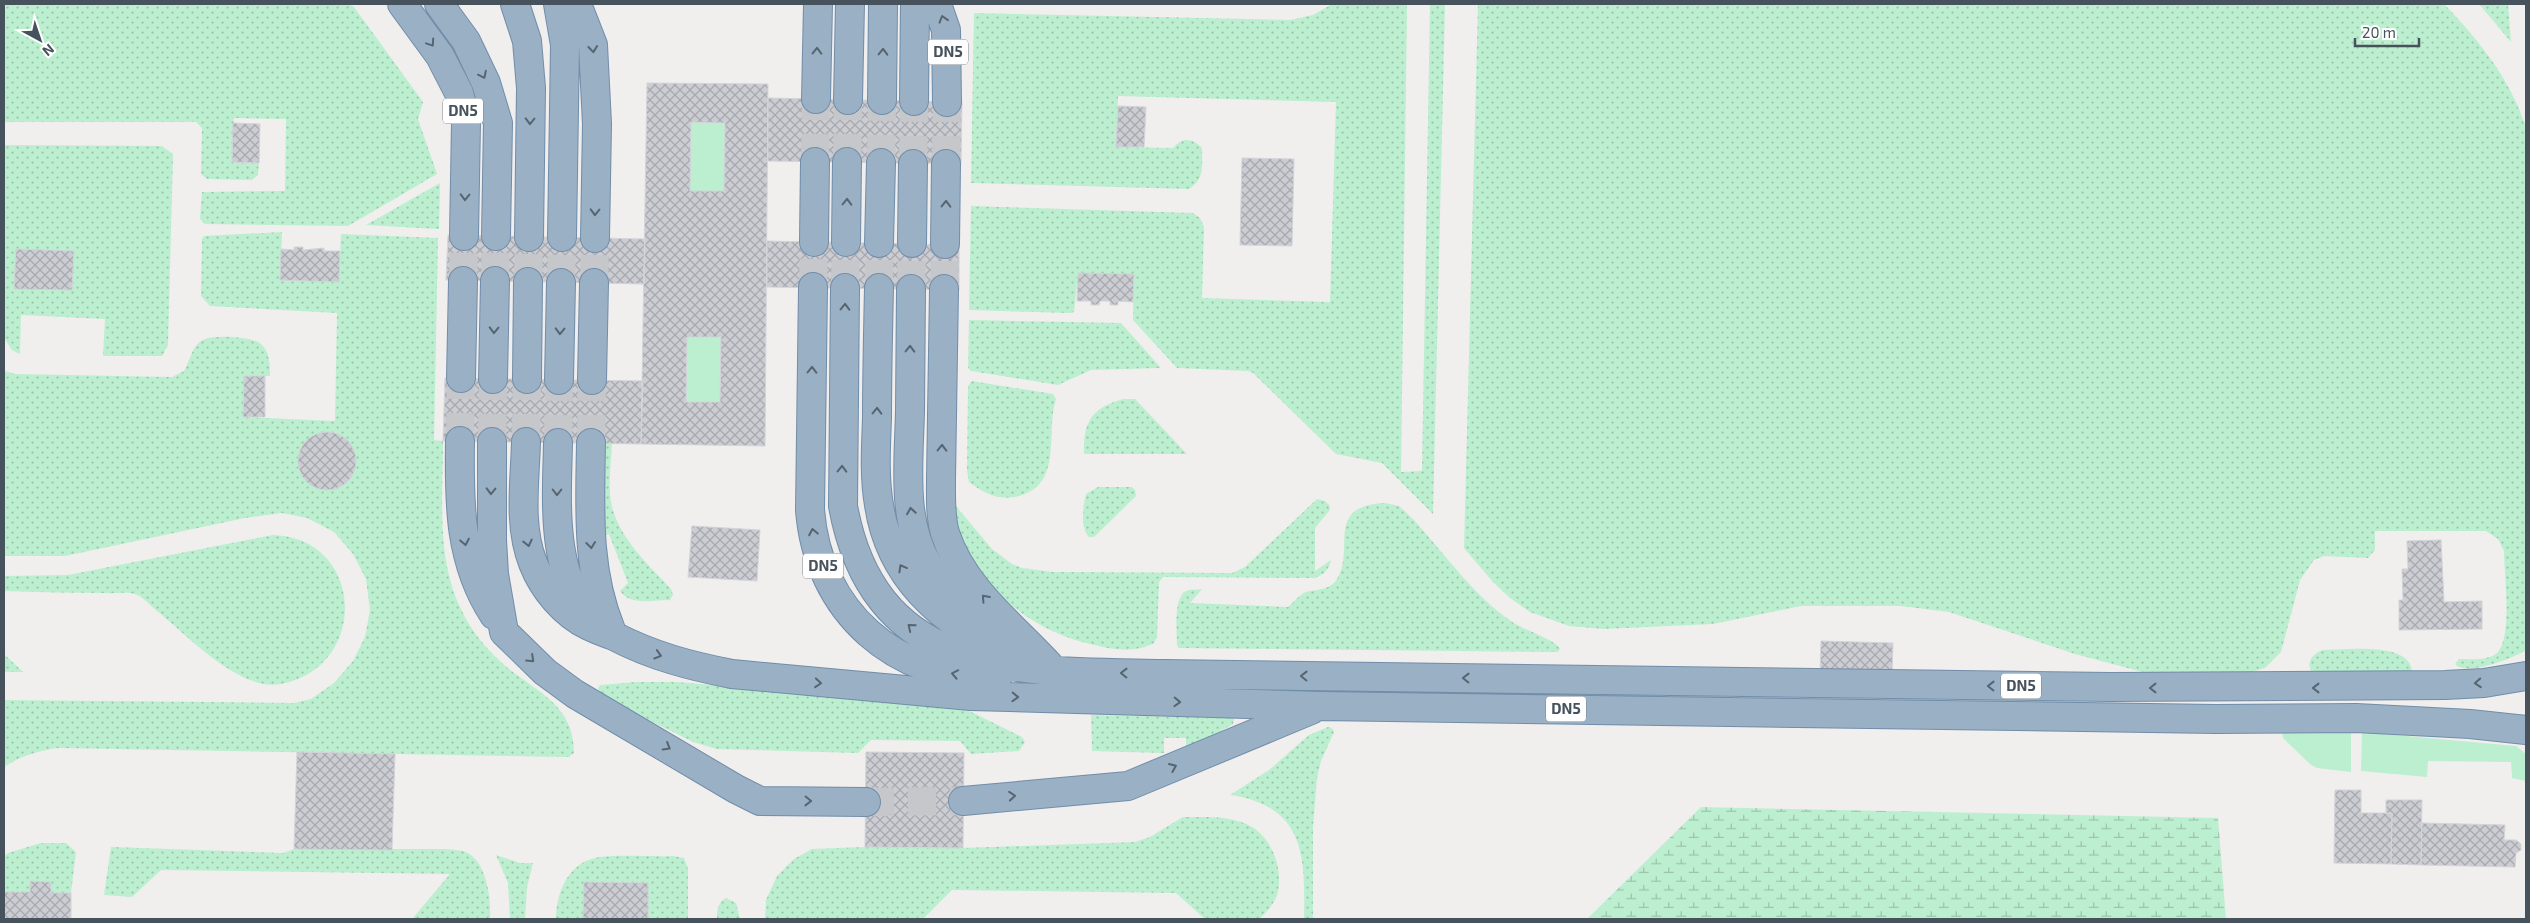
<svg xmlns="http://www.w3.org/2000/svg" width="2530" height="923" viewBox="0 0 2530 923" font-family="'Exo 2',sans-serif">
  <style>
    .grass { fill: url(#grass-dots) }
    .wetland { fill: url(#wetland-marsh) }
    .green { fill: #bcefcf }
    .building { fill: url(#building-cross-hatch); stroke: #d2d4da; fill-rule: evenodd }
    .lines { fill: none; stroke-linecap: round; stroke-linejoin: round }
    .trunk-tunnel { stroke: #c6c7ca; stroke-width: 28; stroke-dasharray: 28 14; stroke-linecap: butt }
    .trunk-casing { stroke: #718da9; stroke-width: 30 }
    .trunk { stroke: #9ab0c5; stroke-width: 28 }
    .oneway { stroke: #576571 }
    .labels { text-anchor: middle; stroke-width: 4.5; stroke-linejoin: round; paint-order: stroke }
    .shield { fill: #fff; stroke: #7e868d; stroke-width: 1 }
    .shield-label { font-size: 15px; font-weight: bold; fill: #46525c }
  </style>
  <defs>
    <pattern id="grass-dots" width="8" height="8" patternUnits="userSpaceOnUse" patternTransform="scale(1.25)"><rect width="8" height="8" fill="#bcefcf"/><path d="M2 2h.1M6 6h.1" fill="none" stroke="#9bc4ab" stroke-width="1.8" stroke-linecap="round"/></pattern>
    <pattern id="wetland-marsh" width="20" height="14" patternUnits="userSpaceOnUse" patternTransform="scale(1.25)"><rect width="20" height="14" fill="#bcefcf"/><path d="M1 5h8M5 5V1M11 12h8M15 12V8" fill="none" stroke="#9bc4ab"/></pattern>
    <pattern id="building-cross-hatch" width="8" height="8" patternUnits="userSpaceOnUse" patternTransform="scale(1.25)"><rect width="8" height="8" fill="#cbcdd3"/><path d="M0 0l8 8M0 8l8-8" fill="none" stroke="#a7a9ae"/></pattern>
  </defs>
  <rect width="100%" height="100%" fill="#f1eeee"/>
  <path class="grass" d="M4,4H348L354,7L423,102L418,119L437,174L348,226L205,224L200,219L202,192L285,191L286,119L234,118L232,162L259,163L258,175L252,180L207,179L201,174L202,128L196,122H4Z
    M1332,4H1407L1401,472L1422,471L1430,4H1445L1433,514L1382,463L1336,454L1253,373L1248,371L1177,368L1133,320L1134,274L1078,273L1074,312L1070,313L969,310L971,206L1193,213L1200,218L1204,227L1202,298L1330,302L1336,102L1118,96L1116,147L1173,148C1183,137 1192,138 1202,148C1202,165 1205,179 1189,189L971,183L974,13L1290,20L1313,15Z
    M1478,4H2444C2479,40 2511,80 2526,128V650C2513,658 2467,677 2455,664L2459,659C2470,659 2488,661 2497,653C2513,638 2504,573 2504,551L2498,539L2486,531H2375V550L2368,558L2324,556L2314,560L2300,580L2281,652L2265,668L2241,675L2146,673L2075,654L1949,612L1901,606H1801L1713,624L1604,629L1569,626L1530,612L1510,598L1493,582L1464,548Z
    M2479,4H2508L2511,42Z
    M4,145L162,146L173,154L168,345L162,356H103L105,319L21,315L20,354L12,350L4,338Z
    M440,183L439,229L366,225Z
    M282,232L280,280L339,282L341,234L438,238L434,440L443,441C443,496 436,558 461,609C471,631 485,647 502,663C535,692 574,703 574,753L569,757L58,748C37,751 21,756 4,767V700L294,703L311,699L334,683L353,661L365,637L370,610L366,579L353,554L334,532L307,518L282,513L245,518L65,556H4V371L16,374L172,377L184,371C190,361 191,348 201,341C210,334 252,336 261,344C270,352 270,365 270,376H244V417L335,421L337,313L210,306L201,296L202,239L204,236Z
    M969,320L1121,323L1161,368L1091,370L1058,385L971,371L968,368Z
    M972,381L1053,394L1056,399C1045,432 1064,484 1019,496C999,501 985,494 969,482L967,471L968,386Z
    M1123,399H1135L1187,454H1084C1083,421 1092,408 1123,399Z
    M606,444H612C611,460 609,477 610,494C613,533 646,562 671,589L673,595L670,600C653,600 630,606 620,591L628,583L609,534L597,539Z
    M1098,487H1132L1135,490L1136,496L1094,537H1089C1080,528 1083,505 1086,494Z
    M950,499L992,549L1012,564L1022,568L1053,572L1232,573L1245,567L1317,499L1325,501L1329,505L1330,510L1315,528V571L1331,560C1329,570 1324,574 1315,578L1163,577L1159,582L1157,637L1154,643C1136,653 1114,650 1094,645C1033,632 982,591 956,533C952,523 952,510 950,499Z
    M1385,503L1399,506L1413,519C1443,552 1474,596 1511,621C1521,629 1557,640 1560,649L1558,652L1179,648L1177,645C1177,632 1173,598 1186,591C1190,589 1197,590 1202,589L1190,603L1288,607C1293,603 1300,594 1306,592C1317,589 1329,591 1337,579C1356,549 1323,506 1385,503Z
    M273,535C365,538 370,667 281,684C240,692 188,636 157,611C151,606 144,598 137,595C129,591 115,594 106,593C72,593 38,592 4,591V576L68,575Z
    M2323,650C2343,650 2410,641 2412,671L2410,673L2312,672C2305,663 2313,653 2323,650Z
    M4,654L23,672H4Z
    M636,682H677L957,705L1022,737L1025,742L1019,751L971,754L960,741L871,740L858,753L717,749L693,742L604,698L598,689L600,685Z
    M1091,715L1234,718L1233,724L1186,751V738H1164V753L1092,751Z
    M1328,727L1332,728L1334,732L1321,761L1317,778L1313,827V919H1304C1305,857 1306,806 1230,795L1269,770L1309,735Z
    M1183,817C1205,817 1233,815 1252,827C1273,840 1284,871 1277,895C1274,904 1266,913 1259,919H1205L1176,893L952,890L923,919H765L766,900L777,876L794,859L812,849L865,847L963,848L1135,842L1150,837Z
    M41,843H66L76,852L71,893H51V882L31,881L30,892H4V856L8,853Z
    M111,847L283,853L294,849H446C452,850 461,850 466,852C487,862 491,898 490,918L412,919L450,874L161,870L132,897L104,895Z
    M496,855L520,863H533L527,887L525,919H510L508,883Z
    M673,856L684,858L688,869V919H556C556,895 567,864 595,858C616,854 650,857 673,856Z
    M726,898L736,903L740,919H717C717,910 718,902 726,898Z"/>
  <path class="wetland" d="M1701,807L2218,818L2226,919H1587Z"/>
  <path class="green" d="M691,122L725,123L724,191H690Z
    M687,337H721L720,402H686Z
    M2287,731L2351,732V772L2317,768L2310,764L2283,738L2282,733Z
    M2362,732L2516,746L2526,754V781L2512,778L2511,762L2428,761L2427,777L2361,771Z"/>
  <path class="building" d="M647,83L768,84L765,446L641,444ZM691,122L725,123L724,191H690ZM687,337H721L720,402H686Z
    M768,98L962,102L961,164L768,161Z
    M1118,106L1146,107L1144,147H1116Z
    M233,123L260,124L259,163L232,162Z
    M1242,158L1294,159L1292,246L1240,245Z
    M448,235L645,239L644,284L446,280Z
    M767,241L959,245V290L767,287Z
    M294,247H303V250L324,248V251H340L339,282L280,280L281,249L294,250Z
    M16,249L74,251L72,290L14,289Z
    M1078,273L1134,274L1133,302L1118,301V305H1110V301H1100L1099,305H1091V301H1077Z
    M244,376H265V417H243Z
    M445,378L643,381L641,444L443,441Z
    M298 461a29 29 0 1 1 58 0a29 29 0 1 1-58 0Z
    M692,526L760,530L757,581L688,577Z
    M2441,540L2444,602L2482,601V629L2399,630V600H2403L2402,569H2408L2407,541Z
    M1821,641L1893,643L1892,676L1820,674Z
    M297,752L395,754L392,850L294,849Z
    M866,752L964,753L963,848L865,847Z
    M2335,790H2361V813H2392L2391,864L2334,863Z
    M2386,800H2422L2421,865L2391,864L2392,813L2386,814Z
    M2422,823L2505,825L2504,840H2516L2521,844V850L2516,853L2515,867L2421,865Z
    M30,881L51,882V893H71V919H4V892H30Z
    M584,882L648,883V919H583Z"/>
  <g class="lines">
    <path class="trunk-tunnel" d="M815,162L816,99
      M847,162L848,100
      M881,163L882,100
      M913,164L914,101
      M946,164L947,102
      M463,281L464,236
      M495,281L496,236
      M528,282L529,237
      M561,283L562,237
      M594,283L595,238
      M813,287L814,242
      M845,288L846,242
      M879,288V243
      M911,289L912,243
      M944,289L945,244
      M460,441L461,378
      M492,442L493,379
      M526,442L527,379
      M558,443L559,380
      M591,443L592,380
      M866,802L963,801"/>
    <g class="trunk-casing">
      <path id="trunk" d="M402,4L440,56L459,93L466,122L464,236
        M439,4L466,41L486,83L498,123L496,236
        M515,4L527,41L531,88L529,237
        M558,4L565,45L562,237
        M577,4L593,45L597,124L595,238
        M937,4L946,30L947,102
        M816,99L818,4
        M848,100L850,4
        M882,100L883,4
        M914,101L915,4
        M814,242L815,162
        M846,242L847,162
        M879,243L881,163
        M912,243L913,164
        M945,244L946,164
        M813,287L810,510C818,612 895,679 997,679
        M845,288L843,506C875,681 1023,671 1163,674L2112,687L2445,685L2484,683L2526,676
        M879,288C878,332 877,375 877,418C876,447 874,476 879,505C891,584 951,630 1021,658
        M911,289C911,330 910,371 910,411C909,461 901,521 928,565C943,592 972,614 996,631
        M944,289L941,479C941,496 940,516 945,533C962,587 1012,625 1049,665
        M461,378L463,281
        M493,379L495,281
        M527,379L528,282
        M559,380L561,283
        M592,380L594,283
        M460,441C459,503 459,562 494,615
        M492,442V540L494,574L504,632L545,672L575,694L736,789L760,801L866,802
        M526,442C525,481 518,526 533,563C543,589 564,614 589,626C597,630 606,633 614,636C652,656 691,666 732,674L971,696L1320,706L2216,719L2356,718L2470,724L2526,730
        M558,443C557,498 549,583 597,623
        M591,443C590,507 586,570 611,630
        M963,801L1128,786L1311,710"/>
    </g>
    <use href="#trunk" class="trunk"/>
  </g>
  <defs><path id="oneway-chevron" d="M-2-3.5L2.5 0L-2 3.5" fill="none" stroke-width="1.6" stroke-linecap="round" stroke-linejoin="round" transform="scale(1.25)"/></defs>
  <g class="oneway">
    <use href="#oneway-chevron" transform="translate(943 19) rotate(-107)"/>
    <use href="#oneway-chevron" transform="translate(431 43) rotate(56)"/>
    <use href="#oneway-chevron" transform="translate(593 49) rotate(84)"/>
    <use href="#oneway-chevron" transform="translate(817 51) rotate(-89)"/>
    <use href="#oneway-chevron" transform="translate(883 52) rotate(-89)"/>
    <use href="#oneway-chevron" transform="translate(483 75) rotate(64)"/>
    <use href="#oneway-chevron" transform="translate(530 121) rotate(91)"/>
    <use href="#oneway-chevron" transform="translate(465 197) rotate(91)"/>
    <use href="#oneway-chevron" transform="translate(847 202) rotate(-89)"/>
    <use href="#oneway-chevron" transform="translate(946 204) rotate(-89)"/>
    <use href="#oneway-chevron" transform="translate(595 212) rotate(91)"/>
    <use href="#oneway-chevron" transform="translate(845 307) rotate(-89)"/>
    <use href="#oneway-chevron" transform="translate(494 330) rotate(91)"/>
    <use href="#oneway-chevron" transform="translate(560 331) rotate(91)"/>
    <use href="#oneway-chevron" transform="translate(910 349) rotate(-89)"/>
    <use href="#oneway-chevron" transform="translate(812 370) rotate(-89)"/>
    <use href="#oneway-chevron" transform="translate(877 411) rotate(-89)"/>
    <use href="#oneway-chevron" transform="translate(942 448) rotate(-89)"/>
    <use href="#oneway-chevron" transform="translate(842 469) rotate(-89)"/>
    <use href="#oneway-chevron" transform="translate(491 491) rotate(91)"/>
    <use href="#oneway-chevron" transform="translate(557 492) rotate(90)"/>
    <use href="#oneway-chevron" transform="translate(911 511) rotate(-99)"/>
    <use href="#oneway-chevron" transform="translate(813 532) rotate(-101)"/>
    <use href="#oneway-chevron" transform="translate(465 542) rotate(79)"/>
    <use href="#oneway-chevron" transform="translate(528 543) rotate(77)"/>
    <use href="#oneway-chevron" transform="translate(591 545) rotate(83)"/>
    <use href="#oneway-chevron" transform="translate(902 568) rotate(-119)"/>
    <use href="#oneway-chevron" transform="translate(985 598) rotate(-132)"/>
    <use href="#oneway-chevron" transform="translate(911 627) rotate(-141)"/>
    <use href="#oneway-chevron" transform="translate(658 655) rotate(17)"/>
    <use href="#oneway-chevron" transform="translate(531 659) rotate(43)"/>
    <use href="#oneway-chevron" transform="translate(1124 673) rotate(-179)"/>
    <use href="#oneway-chevron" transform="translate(955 674) rotate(-169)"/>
    <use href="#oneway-chevron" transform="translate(1304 676) rotate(-179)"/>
    <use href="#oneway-chevron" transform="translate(1466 678) rotate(-179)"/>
    <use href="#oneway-chevron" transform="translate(818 683) rotate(5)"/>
    <use href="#oneway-chevron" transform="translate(2478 683) rotate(176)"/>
    <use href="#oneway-chevron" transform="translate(1991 686) rotate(-179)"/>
    <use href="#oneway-chevron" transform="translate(2153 688) rotate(-180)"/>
    <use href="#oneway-chevron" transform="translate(2316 688) rotate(180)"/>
    <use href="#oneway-chevron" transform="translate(1015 697) rotate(2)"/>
    <use href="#oneway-chevron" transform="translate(1177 702) rotate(2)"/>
    <use href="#oneway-chevron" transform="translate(667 747) rotate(31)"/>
    <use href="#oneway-chevron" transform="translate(1173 767) rotate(-23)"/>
    <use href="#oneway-chevron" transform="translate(1012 796) rotate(-5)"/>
    <use href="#oneway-chevron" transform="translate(808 801) rotate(1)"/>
  </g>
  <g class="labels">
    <g class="shield">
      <rect x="928" y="39.5" width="40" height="25" rx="4"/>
      <rect x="443" y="98.5" width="40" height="25" rx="4"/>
      <rect x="803" y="553.5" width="40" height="25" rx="4"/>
      <rect x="2001" y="673.5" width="40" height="25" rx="4"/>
      <rect x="1546" y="696.5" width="40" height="25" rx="4"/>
    </g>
    <g class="shield-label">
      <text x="948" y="57">DN5</text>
      <text x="463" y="116">DN5</text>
      <text x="823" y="571">DN5</text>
      <text x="2021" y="691">DN5</text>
      <text x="1566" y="714">DN5</text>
    </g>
  </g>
  <rect width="2530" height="923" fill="none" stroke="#46525c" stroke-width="10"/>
  <g transform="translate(40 40) rotate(140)" stroke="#ffffff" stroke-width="4" paint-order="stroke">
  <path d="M0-4L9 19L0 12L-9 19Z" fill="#46525c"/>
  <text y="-8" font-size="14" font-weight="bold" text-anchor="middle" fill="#46525c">N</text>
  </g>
  <path d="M2355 38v8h64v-8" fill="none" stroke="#46525c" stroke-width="2.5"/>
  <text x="2362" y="38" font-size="15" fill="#46525c" stroke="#ffffff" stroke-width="4" paint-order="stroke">20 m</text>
</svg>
